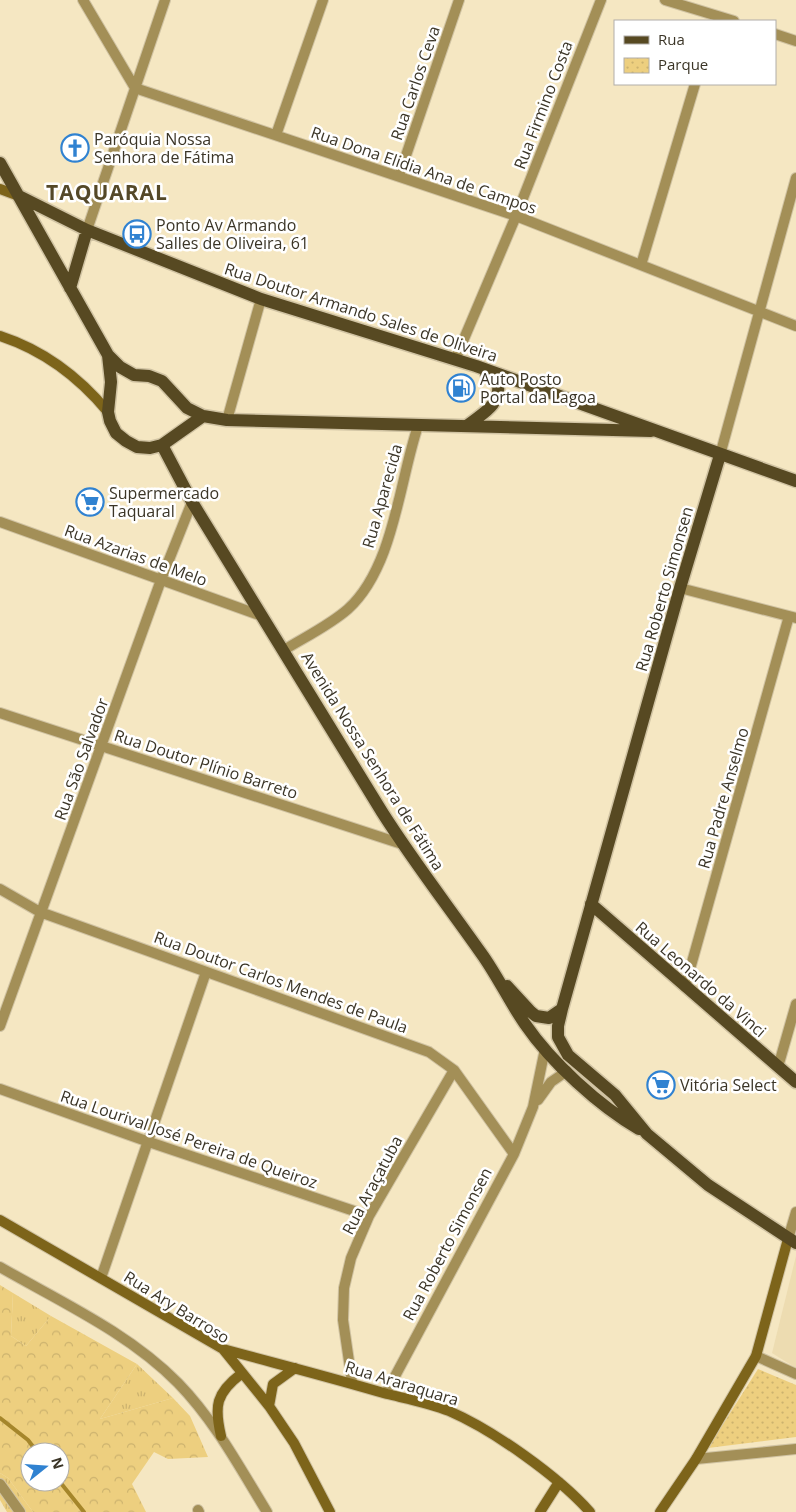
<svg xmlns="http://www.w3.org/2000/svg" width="796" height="1512" viewBox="0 0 796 1512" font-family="'Open Sans',sans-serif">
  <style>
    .built { fill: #eddcb1 }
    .grass { fill: url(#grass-tufts) }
    .forest { fill: url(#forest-crowns); fill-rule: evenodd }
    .park { fill: url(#park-dots) }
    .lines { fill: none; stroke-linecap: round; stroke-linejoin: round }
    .stream { stroke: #a5862b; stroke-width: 4 }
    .minor-casing { stroke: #d0c3a3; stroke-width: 12 }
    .tertiary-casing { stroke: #d0c3a3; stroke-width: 12 }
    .secondary-casing { stroke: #d0c3a3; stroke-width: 12 }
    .primary-casing { stroke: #d0c3a3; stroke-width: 15 }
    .minor { stroke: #a38f57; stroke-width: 10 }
    .tertiary { stroke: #a38f57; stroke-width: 10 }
    .secondary { stroke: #7d641a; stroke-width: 10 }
    .primary { stroke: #574922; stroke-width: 12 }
    .labels { text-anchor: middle; stroke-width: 5; stroke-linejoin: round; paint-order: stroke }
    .street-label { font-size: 16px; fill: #3b3527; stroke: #fff }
    .poi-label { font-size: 16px; fill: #3b3527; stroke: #fff; text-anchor: start }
    .district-label { font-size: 21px; font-weight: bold; letter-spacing: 1px; fill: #544828; stroke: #fff }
  </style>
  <defs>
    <pattern id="grass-tufts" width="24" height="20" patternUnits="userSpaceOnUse" patternTransform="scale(1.25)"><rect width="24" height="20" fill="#edcf7f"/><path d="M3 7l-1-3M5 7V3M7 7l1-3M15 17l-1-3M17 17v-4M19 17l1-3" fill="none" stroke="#ccb26e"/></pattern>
    <pattern id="forest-crowns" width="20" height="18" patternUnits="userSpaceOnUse" patternTransform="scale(1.25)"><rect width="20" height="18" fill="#edcf7f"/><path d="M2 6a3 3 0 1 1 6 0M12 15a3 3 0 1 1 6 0" fill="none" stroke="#ccb26e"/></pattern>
    <pattern id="park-dots" width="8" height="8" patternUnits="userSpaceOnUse" patternTransform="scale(1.25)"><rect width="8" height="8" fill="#edcf7f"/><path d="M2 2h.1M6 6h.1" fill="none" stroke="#ccb26e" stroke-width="1.8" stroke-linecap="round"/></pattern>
  </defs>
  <rect width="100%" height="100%" fill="#f5e7c2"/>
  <path class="built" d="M796,1256V1368L772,1353Z"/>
  <path class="grass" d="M13,1293L51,1316L26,1346L11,1336Z
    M137,1364L173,1398L100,1419Z
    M0,1473L8,1478L33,1512H7L0,1500Z"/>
  <path class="forest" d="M0,1285L13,1293L11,1336L26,1346L51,1316L137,1364L100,1419L173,1398L190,1416L208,1457L168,1459L154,1452L132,1484L146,1512H33L8,1478L0,1473ZM30,1452H60V1482H30Z"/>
  <path class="park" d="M758,1369L796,1385V1437L708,1448Z"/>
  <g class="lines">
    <path class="stream" d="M0,1418L28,1440L37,1452
      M60,1482L84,1512"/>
    <g class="minor-casing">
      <path id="minor" d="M83,0L135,88L516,216L796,326
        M665,0L734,21
        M775,34L796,41
        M276,135L323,0
        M399,176L459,0
        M87,230L165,0
        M641,265L695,84
        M455,360L516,216L601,0
        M227,420L261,299
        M720,455L796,178
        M0,522L262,616
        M680,588L796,618
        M284,650C305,637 330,625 348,609C394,567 399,482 418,426
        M0,713L402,844
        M0,889L40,912L429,1052L454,1070L514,1154
        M685,987L789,616
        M0,1026L161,580L192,502
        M778,1067L796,1004
        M0,1089L149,1142L369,1216
        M538,1100L551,1082L567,1071
        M788,1239L796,1212
        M0,1267C61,1302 129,1333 178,1383C215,1421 240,1468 267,1512
        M101,1278L206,972
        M352,1382L343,1320L344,1288L351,1258L369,1216L454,1070
        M386,1393L514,1154L533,1107L545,1049
        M0,1484L20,1512
        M198,1510L199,1512"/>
    </g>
    <g class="tertiary-casing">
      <path id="tertiary" d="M756,1356L796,1374
        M696,1459L796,1449"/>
    </g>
    <g class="secondary-casing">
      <path id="secondary" d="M0,189L19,196
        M0,336C43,350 79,377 108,412
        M0,1220L223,1349L269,1406L294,1443L330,1512
        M223,1349C278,1364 333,1378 387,1394C408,1399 430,1403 449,1411C493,1430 558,1476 590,1512
        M269,1406L273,1384L295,1368
        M221,1436C214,1406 216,1393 241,1374
        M540,1512L559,1482
        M660,1512L696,1459L756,1356L788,1239"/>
    </g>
    <g class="primary-casing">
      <path id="primary" d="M0,163L108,355L120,367L134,375L149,376L162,381L187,408L203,416L227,420L651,431
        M19,196L87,230L261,299L476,366L796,481
        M70,288L87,230
        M108,355L111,382L108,412L110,421L116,433L126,441L137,447L150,448L162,445L203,416
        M468,425C483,413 501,405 498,383L486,373
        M162,445L192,502L382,812C413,861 448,906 481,953C497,975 509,1001 525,1024C551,1062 599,1106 639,1129
        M720,455L680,588L562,1009L558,1026V1037L568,1055L615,1095L647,1134L708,1185L796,1243
        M591,904L796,1082
        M507,986L531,1012L536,1016L549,1018L562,1009"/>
    </g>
    <use href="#minor" class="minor"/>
    <use href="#tertiary" class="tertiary"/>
    <use href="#secondary" class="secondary"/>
    <use href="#primary" class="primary"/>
  </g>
  <defs>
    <g id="church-ring" transform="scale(1.4375)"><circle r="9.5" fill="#fff" stroke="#3082d1" stroke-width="1.5"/><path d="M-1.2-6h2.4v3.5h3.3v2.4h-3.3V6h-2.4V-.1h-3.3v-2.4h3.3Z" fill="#3082d1"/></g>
    <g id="bus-ring" transform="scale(1.4375)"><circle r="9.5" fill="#fff" stroke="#3082d1" stroke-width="1.5"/><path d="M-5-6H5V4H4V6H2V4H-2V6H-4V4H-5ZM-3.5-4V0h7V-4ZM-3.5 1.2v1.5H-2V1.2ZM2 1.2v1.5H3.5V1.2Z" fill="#3082d1"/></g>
    <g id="fuel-ring" transform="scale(1.4375)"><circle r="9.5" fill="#fff" stroke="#3082d1" stroke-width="1.5"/><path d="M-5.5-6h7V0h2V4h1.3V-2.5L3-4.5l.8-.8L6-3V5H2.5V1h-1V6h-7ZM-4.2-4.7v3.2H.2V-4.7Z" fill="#3082d1"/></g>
    <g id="supermarket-ring" transform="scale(1.4375)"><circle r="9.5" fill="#fff" stroke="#3082d1" stroke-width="1.5"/><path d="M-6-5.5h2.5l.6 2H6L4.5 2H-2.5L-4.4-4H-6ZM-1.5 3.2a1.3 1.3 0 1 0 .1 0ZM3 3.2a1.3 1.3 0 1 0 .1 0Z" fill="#3082d1"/></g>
  </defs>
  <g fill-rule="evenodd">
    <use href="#church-ring" x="75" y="148"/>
    <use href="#bus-ring" x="137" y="234"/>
    <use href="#fuel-ring" x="461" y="388"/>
    <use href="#supermarket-ring" x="90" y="502"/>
    <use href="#supermarket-ring" x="661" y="1085"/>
  </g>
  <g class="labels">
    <g class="street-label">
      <text transform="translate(415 83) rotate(-71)" y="6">Rua Carlos Ceva</text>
      <text transform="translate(543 105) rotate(-69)" y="6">Rua Firmino Costa</text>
      <text transform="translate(424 170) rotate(19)" y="6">Rua Dona Elidia Ana de Campos</text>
      <text transform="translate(361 312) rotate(18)" y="6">Rua Doutor Armando Sales de Oliveira</text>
      <text transform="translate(382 496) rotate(-74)" y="6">Rua Aparecida</text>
      <text transform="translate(136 555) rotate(20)" y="6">Rua Azarias de Melo</text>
      <text transform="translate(664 589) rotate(-74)" y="6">Rua Roberto Simonsen</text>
      <text transform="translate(81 759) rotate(-70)" y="6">Rua São Salvador</text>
      <text transform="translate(373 761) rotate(58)" y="6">Avenida Nossa Senhora de Fátima</text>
      <text transform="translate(206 764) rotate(18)" y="6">Rua Doutor Plínio Barreto</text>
      <text transform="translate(723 798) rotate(-74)" y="6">Rua Padre Anselmo</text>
      <text transform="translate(701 979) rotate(41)" y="6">Rua Leonardo da Vinci</text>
      <text transform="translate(281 982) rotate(20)" y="6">Rua Doutor Carlos Mendes de Paula</text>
      <text transform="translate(189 1139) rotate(19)" y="6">Rua Lourival José Pereira de Queiroz</text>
      <text transform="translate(372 1185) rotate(-62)" y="6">Rua Araçatuba</text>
      <text transform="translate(447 1244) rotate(-62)" y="6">Rua Roberto Simonsen</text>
      <text transform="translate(177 1307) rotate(32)" y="6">Rua Ary Barroso</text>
      <text transform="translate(402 1383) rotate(17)" y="6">Rua Araraquara</text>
    </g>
    <g class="poi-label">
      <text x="94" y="145">Paróquia Nossa<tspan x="94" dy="18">Senhora de Fátima</tspan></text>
      <text x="156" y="231">Ponto Av Armando<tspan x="156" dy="18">Salles de Oliveira, 61</tspan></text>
      <text x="480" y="385">Auto Posto<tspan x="480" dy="18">Portal da Lagoa</tspan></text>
      <text x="109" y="499">Supermercado<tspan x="109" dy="18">Taquaral</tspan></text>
      <text x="680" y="1091">Vitória Select</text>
    </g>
    <g class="district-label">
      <text x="107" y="200">TAQUARAL</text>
    </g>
  </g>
  <rect x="614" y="20" width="162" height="65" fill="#ffffff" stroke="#b1aea9"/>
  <rect x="624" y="36" width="25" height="8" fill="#574922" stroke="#b1aea9"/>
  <text x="658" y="45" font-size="15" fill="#3b3527">Rua</text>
  <rect x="624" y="58" width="25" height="15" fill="url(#park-dots)" stroke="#b1aea9"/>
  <text x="658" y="70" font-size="15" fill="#3b3527">Parque</text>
  <g transform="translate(45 1467) rotate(73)"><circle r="24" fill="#ffffff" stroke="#b1aea9"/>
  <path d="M0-4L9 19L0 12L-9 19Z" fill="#3082d1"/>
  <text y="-8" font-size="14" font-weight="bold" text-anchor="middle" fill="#3b3527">N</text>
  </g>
</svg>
